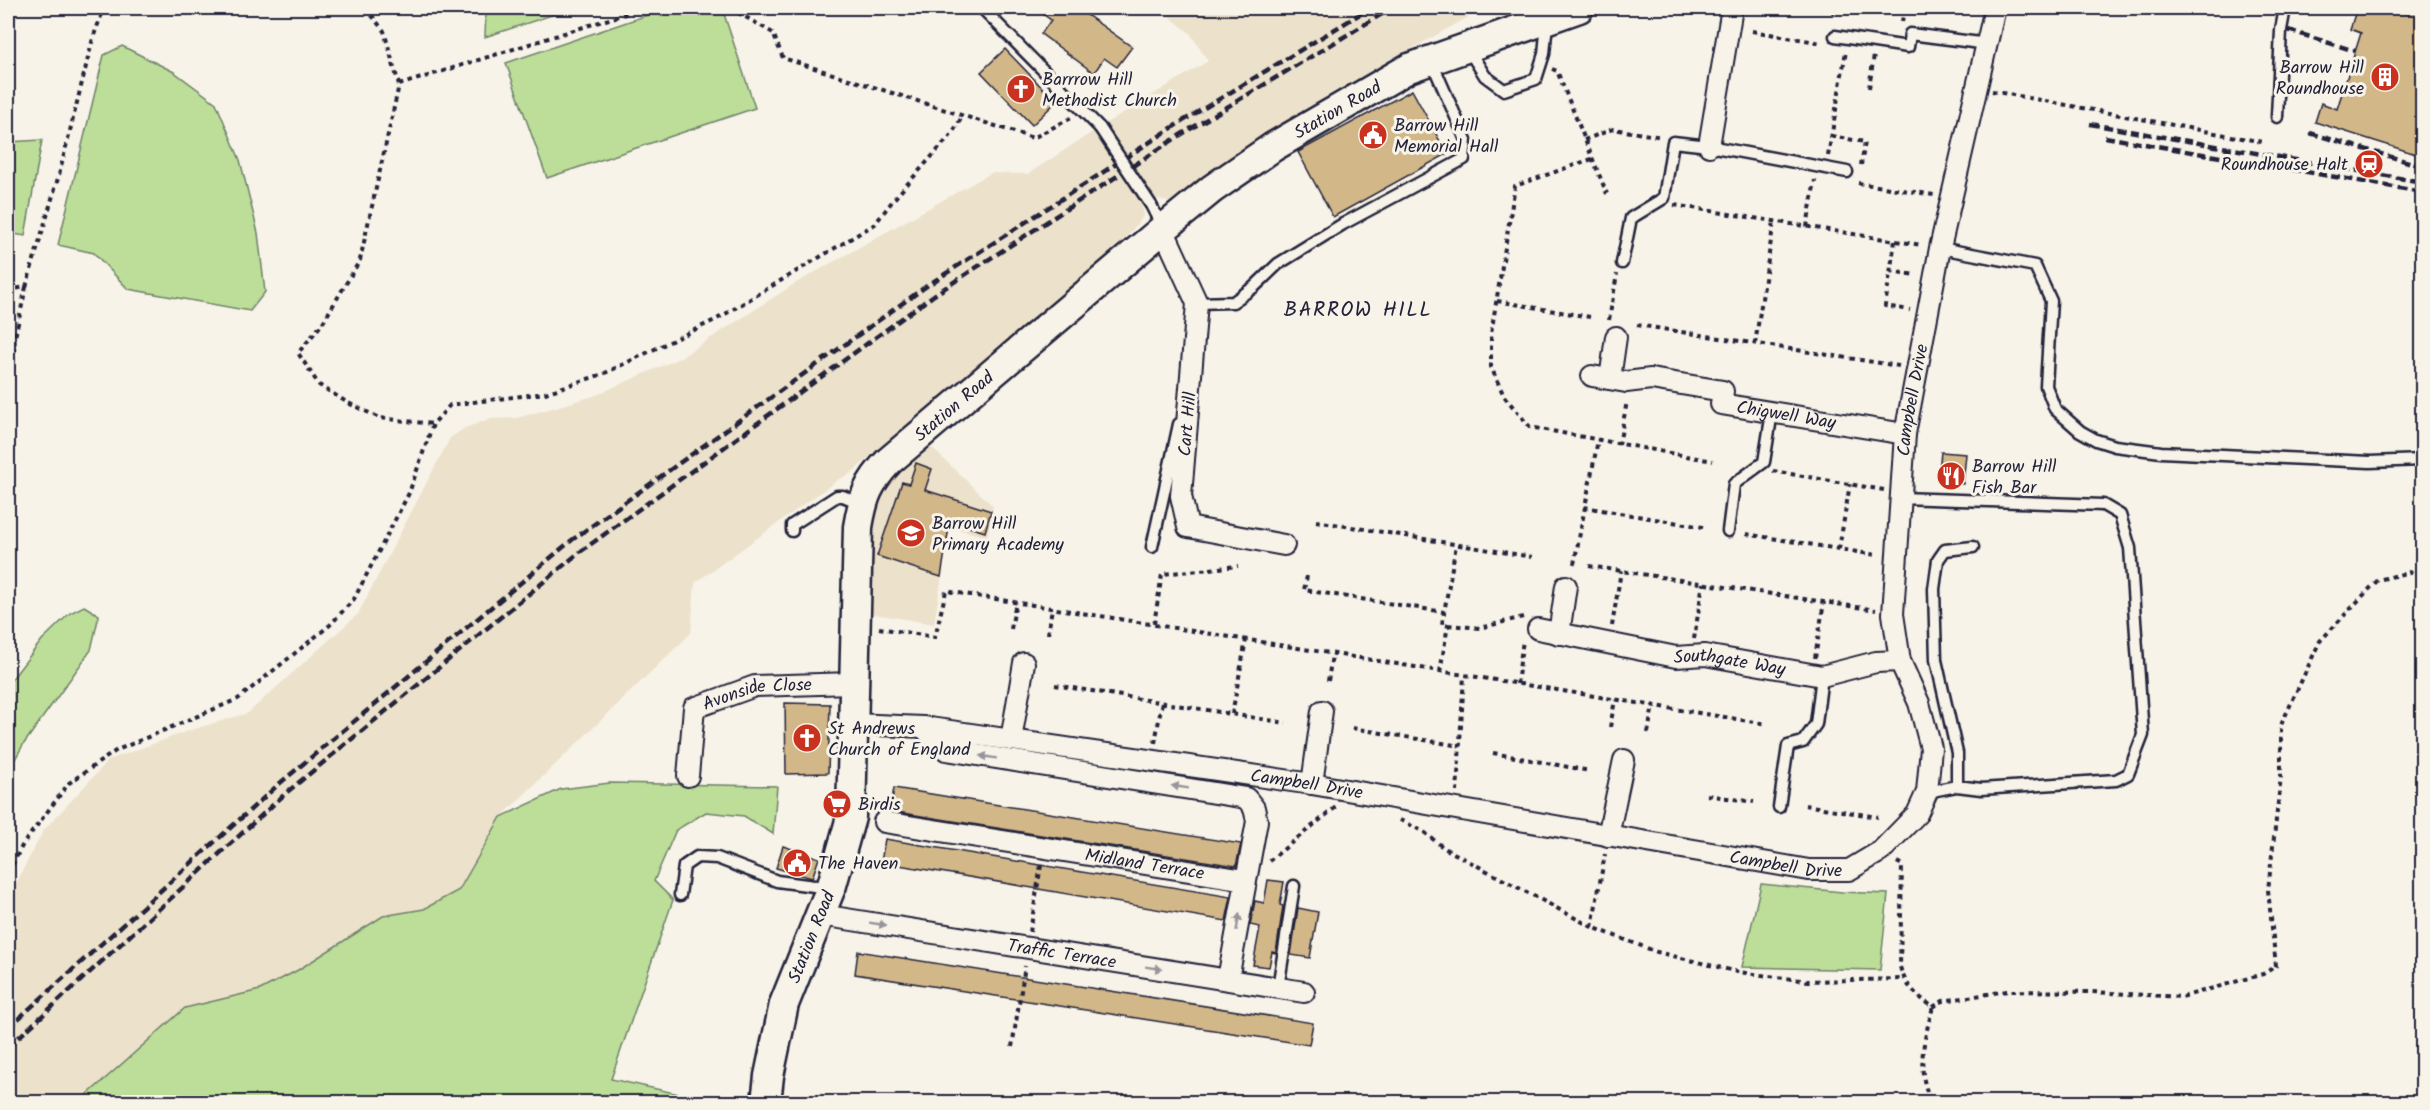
<svg xmlns="http://www.w3.org/2000/svg" width="2430" height="1110" viewBox="0 0 2430 1110" font-family="Kalam,sans-serif">
  <style>
    .built { fill: #ece1cb }
    .green { fill: #bcde98; stroke: #6f806a; stroke-width: 1.5 }
    .building { fill: #d2b788; stroke: #22223b; stroke-width: 1.5 }
    .lines { fill: none; stroke-linecap: round; stroke-linejoin: round }
    .lane-casing { stroke: #22223b; stroke-width: 15 }
    .street-casing { stroke: #22223b; stroke-width: 24 }
    .secondary-casing { stroke: #22223b; stroke-width: 33 }
    .path { stroke: #22223b; stroke-width: 4; stroke-dasharray: 4.5 4.5; stroke-linecap: butt }
    .lane { stroke: #f7f3e8; stroke-width: 10 }
    .street { stroke: #f7f3e8; stroke-width: 20 }
    .secondary { stroke: #f7f3e8; stroke-width: 28 }
    .rail { stroke: #22223b; stroke-width: 4.5; stroke-dasharray: 9 4.5; stroke-linecap: butt }
    .lane-bridge-casing { stroke: #22223b; stroke-width: 15; stroke-linecap: butt }
    .lane-bridge { stroke: #f7f3e8; stroke-width: 10 }
    .oneway { fill: #97959a }
    .labels { text-anchor: middle; stroke-width: 6; stroke-linejoin: round; paint-order: stroke }
    .poi-label { font-size: 18px; fill: #22223b; stroke: #f7f3e8; text-anchor: start }
    .street-label { font-size: 18px; fill: #22223b; stroke: #f7f3e8 }
    .quarter-label { font-size: 21px; letter-spacing: 1.5px; fill: #22223b; stroke: #f7f3e8 }
  </style>
  <rect width="100%" height="100%" fill="#f7f3e8"/>
  <filter id="ink" filterUnits="userSpaceOnUse"><feTurbulence type="fractalNoise" baseFrequency=".0167" numOctaves="2"/><feDisplacementMap in="SourceGraphic" scale="12" xChannelSelector="R" yChannelSelector="G"/><feConvolveMatrix kernelMatrix="1 2 1 2 8 2 1 2 1" color-interpolation-filters="sRGB"/></filter>
  <g filter="url(#ink)">
    <path class="built" d="M1159,8H1485L1328,95L1172,203L1158,199L1142,207L1144,214L1139,222L1121,243L850,474L839,479L695,583L691,633L501,817L459,890L424,909L383,916L298,970L260,990L185,1008L79,1102H8V899L43,831L109,760L188,731L248,713L358,614L450,438L465,428L489,419L517,418L594,396L680,358L796,283L991,173L1028,174L1100,127L1208,61L1190,33Z
      M930,446L993,506L987,537L950,527L934,624L869,613L874,501L894,477Z"/>
    <path class="green" d="M486,8H573L485,37Z
      M668,8H722L755,108L547,178L506,63Z
      M122,46L174,72L216,103L240,160L258,233L265,292L250,311L128,289L94,253L58,245L104,55Z
      M42,140L25,236L8,233V142Z
      M84,606L99,615L91,650L23,745L8,772V684L42,640L70,613Z
      M610,783L777,786L773,834L744,816L706,812L676,830L654,881L673,900L611,1079L715,1102H79L185,1008L260,990L298,970L383,916L424,909L459,890L501,817L561,789Z
      M1761,884L1842,892L1888,894L1880,970L1742,967Z"/>
    <path class="building" d="M1034,8H1077L1132,47L1117,67L1104,58L1094,73L1041,34L1051,20Z
      M2357,8H2422V156L2315,122L2321,103L2337,109L2361,33L2350,29Z
      M1005,49L1056,102L1032,125L981,72Z
      M1412,90L1447,154L1333,217L1298,152Z
      M1941,452L1966,454L1963,484L1938,481Z
      M916,463L932,469L925,490L991,511L985,532L950,521L941,577L877,556L902,482L909,484Z
      M785,703L830,704L828,773L786,774Z
      M894,788L1241,844L1236,866L890,811Z
      M885,839L1231,897L1226,921L881,862Z
      M783,846L819,858L812,878L776,868Z
      M1268,880L1284,882L1280,905L1283,906L1276,953L1272,952L1269,967L1253,965L1260,927L1250,925L1255,901L1264,903Z
      M1298,908L1318,912L1310,958L1291,955Z
      M858,951L1313,1023L1309,1045L855,974Z"/>
    <g class="lines">
      <g class="lane-casing">
        <path id="lane" d="M982,8L1100,128
          M1835,36L1908,47L1910,34L1988,44
          M1468,49L1485,76L1504,90L1536,79L1544,54L1547,23
          M2277,117L2281,30L2285,8
          M1151,205L1163,229
          M1940,248L2035,266L2051,301L2046,386L2055,409L2080,431L2096,440L2115,446L2161,452L2370,462L2422,460
          M1622,263L1631,218L1664,198L1673,142L1709,146L1847,172
          M1197,303L1233,302L1254,287L1278,264L1343,224L1464,159L1466,140L1431,60
          M1900,498L2103,505L2120,515L2130,548L2143,735L2128,774L2116,780L1981,789L1957,786L1927,792
          M792,531V525L837,496H843L862,504
          M1728,531L1734,484L1764,462L1772,412
          M1152,547L1179,424
          M1957,786V753L1936,660L1934,589L1938,560L1945,550L1973,547
          M1779,807L1788,746L1803,742L1816,724L1822,676
          M680,895L684,866L697,857L717,858L777,881L814,886L829,885
          M1278,988L1294,886"/>
      </g>
      <g class="street-casing">
        <g id="street">
          <path d="M1709,146L1732,8"/>
          <path d="M1163,229L1197,303L1181,496L1188,527L1284,545"/>
          <path id="s1" d="M1592,376L1626,382L1651,379L1723,391L1721,404L1905,434"/>
          <path d="M1610,379L1616,337"/>
          <path id="s2" d="M1538,629L1676,657L1705,655L1822,676L1876,662L1900,661"/>
          <path d="M1559,634L1566,586"/>
          <path id="s3" d="M853,724L923,727L1312,784L1809,870H1849L1881,851L1917,814L1927,792L1931,748L1919,703L1900,661L1893,614L1905,434L1940,248L1995,8"/>
          <path d="M923,727L946,750L1246,798L1254,808L1257,821L1228,979"/>
          <path d="M1011,740L1024,663"/>
          <path id="s4" d="M688,776L694,708L755,686L852,683"/>
          <path d="M1312,784L1322,711"/>
          <path id="s5" d="M884,822L1245,880"/>
          <path d="M1608,836L1624,760"/>
          <path id="s6" d="M821,915L1304,992"/>
        </g>
      </g>
      <g class="secondary-casing">
        <g id="secondary">
          <path id="s7" d="M766,1102L769,1076L784,1004L832,885L851,817L858,527C863,497 868,483 889,461L1163,229L1212,189L1273,147L1409,68L1579,8"/>
        </g>
      </g>
      <path class="path" d="M366,8L384,31L399,85L360,260L322,324L298,353L319,385L348,403L380,418L433,424
        M730,8L773,33L783,58L1033,138L1071,118
        M1833,14L1834,8
        M1902,22L1904,8
        M1752,31L1822,43
        M1552,69L1557,71L1607,194
        M399,85L644,8
        M1869,88L1874,55
        M1992,91L2263,142
        M1831,136L1865,142L1861,165
        M1584,140L1613,129L1662,137
        M1828,156L1846,51
        M1592,159L1515,186L1491,334V367L1504,396L1530,427L1713,461
        M1858,183L1934,195
        M1674,205L1921,245
        M1807,227L1815,180
        M1895,241L1885,306L1910,310
        M1890,271L1916,275
        M26,287L59,175L93,38L104,8
        M8,290L26,287L15,337L8,431
        M1497,301L1590,317
        M1609,320L1617,274
        M1637,325L1899,366
        M1755,344L1774,221
        M1619,445L1627,401
        M1773,471L1884,490
        M1584,507L1703,527
        M1316,521L1532,557
        M1746,534L1876,555
        M1839,549L1850,484
        M1574,564L1598,440
        M1589,566L1876,610
        M1307,576L1304,590L1444,612
        M1154,624L1162,574L1238,566
        M1448,625L1480,628L1523,617
        M1612,626L1621,571
        M879,628L935,637L946,591L1767,724
        M1011,629L1016,602
        M1048,634L1052,608
        M1694,639L1703,583
        M1815,658L1824,602
        M1440,672L1448,625L1442,624L1456,545
        M1328,681L1332,655
        M1517,684L1523,640
        M1055,685L1286,723
        M1232,714L1246,640
        M1610,727L1615,700
        M1352,728L1460,746
        M1648,733L1653,705
        M1155,743L1162,702
        M1493,753L1590,771
        M1457,792L1464,676
        M1707,795L1754,802
        M1805,805L1878,817
        M1400,820L1424,832L1444,848L1592,927L1657,952L1738,972L1808,981L1904,979
        M1269,861L1336,807
        M1897,862L1902,865L1900,967C1906,987 1916,995 1933,1007C1923,1043 1916,1068 1931,1102
        M8,873L23,844L69,783L117,750L238,699L330,625L354,599L409,493L433,424L450,405L545,393L603,374L717,319L875,224L894,199L951,135L962,117
        M1592,927L1605,854
        M1030,932L1041,865
        M1933,1007L1943,1001L2007,991L2092,992L2182,997L2263,974L2276,966L2268,890L2281,776V725L2320,641L2378,580L2422,569
        M1012,1047L1025,966"/>
      <use href="#lane" class="lane"/>
      <use href="#street" class="street"/>
      <use href="#secondary" class="secondary"/>
      <path class="rail" d="M2288,30L2355,51
        M2090,124L2422,182
        M2310,133L2422,166
        M2105,137L2422,192
        M8,1028L279,784L572,540L928,285L1178,124L1370,8
        M8,1047L286,793L580,552L934,295L1182,134L1392,8"/>
      <g class="lane-bridge-casing">
        <path id="lane-bridge" d="M1100,128L1151,205"/>
      </g>
      <use href="#lane-bridge" class="lane-bridge"/>
    </g>
    <defs><path id="oneway-solid" d="M-6-.8H1V-3.2L6.5 0L1 3.2V.8H-6Z" transform="scale(1.5)"/></defs>
    <g class="oneway">
      <use href="#oneway-solid" transform="translate(988 757) rotate(-171)"/>
      <use href="#oneway-solid" transform="translate(1180 787) rotate(-171)"/>
      <use href="#oneway-solid" transform="translate(1238 922) rotate(-80)"/>
      <use href="#oneway-solid" transform="translate(878 924) rotate(9)"/>
      <use href="#oneway-solid" transform="translate(1154 968) rotate(9)"/>
    </g>
  </g>
  <defs>
    <g id="building-disc" transform="scale(1.5)"><circle r="9.5" fill="#c8321e" stroke="#f7f3e8"/><path d="M-4-6H4V6H1V3H-1V6H-4ZM-2.5-4.3h1.7v1.8h-1.7ZM.8-4.3h1.7v1.8H.8ZM-2.5-1h1.7V.8h-1.7ZM.8-1h1.7V.8H.8Z" fill="#fff"/></g>
    <g id="church-disc" transform="scale(1.5)"><circle r="9.5" fill="#c8321e" stroke="#f7f3e8"/><path d="M-1.2-6h2.4v3.5h3.3v2.4h-3.3V6h-2.4V-.1h-3.3v-2.4h3.3Z" fill="#fff"/></g>
    <g id="civic-disc" transform="scale(1.5)"><circle r="9.5" fill="#c8321e" stroke="#f7f3e8"/><path d="M-.6-6.5H3V-4.5H.6V-3L4-1V1h2V6H-6V1h2V-1L-.6-3ZM-1.2 2.5V6h2.4V2.5Z" fill="#fff"/></g>
    <g id="station-disc" transform="scale(1.5)"><circle r="9.5" fill="#c8321e" stroke="#f7f3e8"/><path d="M-3-6H3Q5-6 5-4V2Q5 4 3 4L4.5 6H3L1.5 4h-3L-3 6H-4.5L-3 4Q-5 4-5 2V-4Q-5-6-3-6ZM-3.5-4v3h7v-3ZM-3.5 1v1.5H-2V1ZM2 1v1.5H3.5V1Z" fill="#fff"/></g>
    <g id="restaurant-disc" transform="scale(1.5)"><circle r="9.5" fill="#c8321e" stroke="#f7f3e8"/><path d="M-5-6h1v4h1v-4h1v4h1v-4h1v5L-1.5 .5V6h-2V.5L-5-1ZM5-6V6H3V1.5H1.5Q1.5-4 5-6Z" fill="#fff"/></g>
    <g id="school-disc" transform="scale(1.5)"><circle r="9.5" fill="#c8321e" stroke="#f7f3e8"/><path d="M0-5L7-2L0 1L-7-2ZM-4 1L0 2.5L4 1V4Q0 6-4 4Z" fill="#fff"/></g>
    <g id="supermarket-disc" transform="scale(1.5)"><circle r="9.5" fill="#c8321e" stroke="#f7f3e8"/><path d="M-6-5.5h2.5l.6 2H6L4.5 2H-2.5L-4.4-4H-6ZM-1.5 3.2a1.3 1.3 0 1 0 .1 0ZM3 3.2a1.3 1.3 0 1 0 .1 0Z" fill="#fff"/></g>
  </defs>
  <g fill-rule="evenodd">
    <use href="#building-disc" x="2385" y="77"/>
    <use href="#church-disc" x="1021" y="89"/>
    <use href="#civic-disc" x="1373" y="135"/>
    <use href="#station-disc" x="2369" y="164"/>
    <use href="#restaurant-disc" x="1951" y="476"/>
    <use href="#school-disc" x="911" y="533"/>
    <use href="#church-disc" x="807" y="738"/>
    <use href="#supermarket-disc" x="837" y="804"/>
    <use href="#civic-disc" x="797" y="863"/>
  </g>
  <g class="labels">
    <g class="poi-label">
      <text x="2364" y="73" text-anchor="end">Barrow Hill<tspan x="2364" dy="21">Roundhouse</tspan></text>
      <text x="1042" y="85">Barrrow Hill<tspan x="1042" dy="21">Methodist Church</tspan></text>
      <text x="1394" y="131">Barrow Hill<tspan x="1394" dy="21">Memorial Hall</tspan></text>
      <text x="2348" y="170" text-anchor="end">Roundhouse Halt</text>
      <text x="1972" y="472">Barrow Hill<tspan x="1972" dy="21">Fish Bar</tspan></text>
      <text x="932" y="529">Barrow Hill<tspan x="932" dy="21">Primary Academy</tspan></text>
      <text x="828" y="734">St Andrews<tspan x="828" dy="21">Church of England</tspan></text>
      <text x="858" y="810">Birdis</text>
      <text x="818" y="869">The Haven</text>
    </g>
    <g class="street-label">
      <text dy="6" stroke="none"><textPath href="#s7" startOffset="1234">Station Road</textPath></text>
      <text dy="6" stroke="none"><textPath href="#s3" startOffset="1520">Campbell Drive</textPath></text>
      <text dy="6" stroke="none"><textPath href="#s7" startOffset="748">Station Road</textPath></text>
      <text dy="6" stroke="none"><textPath href="#s1" startOffset="212">Chigwell Way</textPath></text>
      <text transform="translate(1187 424) rotate(-85)" y="6">Cart Hill</text>
      <text dy="6" stroke="none"><textPath href="#s2" startOffset="195">Southgate Way</textPath></text>
      <text dy="6" stroke="none"><textPath href="#s4" startOffset="134">Avonside Close</textPath></text>
      <text dy="6" stroke="none"><textPath href="#s3" startOffset="458">Campbell Drive</textPath></text>
      <text dy="6" stroke="none"><textPath href="#s3" startOffset="944">Campbell Drive</textPath></text>
      <text dy="6" stroke="none"><textPath href="#s5" startOffset="264">Midland Terrace</textPath></text>
      <text dy="6" stroke="none"><textPath href="#s7" startOffset="172">Station Road</textPath></text>
      <text dy="6" stroke="none"><textPath href="#s6" startOffset="244">Traffic Terrace</textPath></text>
    </g>
    <g class="quarter-label">
      <text x="1358" y="316">BARROW HILL</text>
    </g>
  </g>
  <rect width="2430" height="1110" fill="none" stroke="#f7f3e8" stroke-width="30"/>
  <rect x="15" y="15" width="2400" height="1080" fill="none" stroke="#22223b" stroke-width="2" filter="url(#ink)"/>
</svg>
